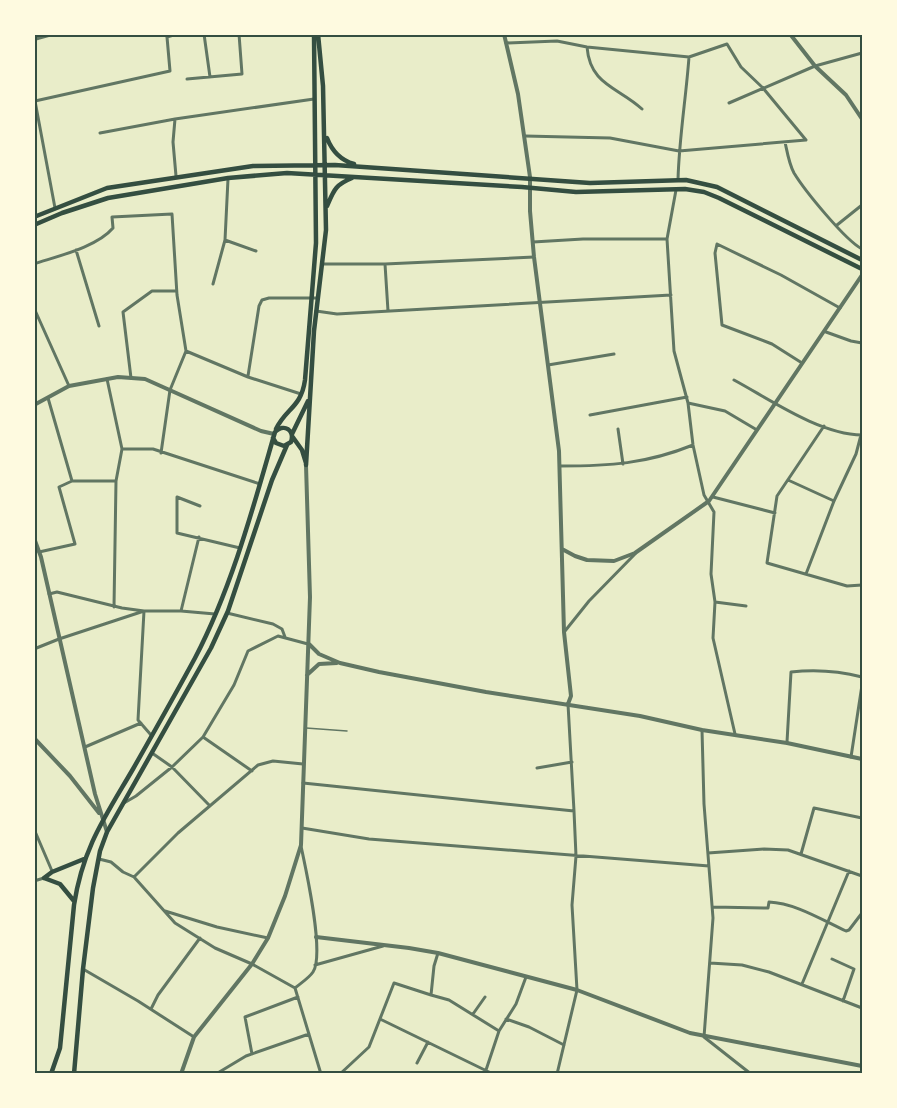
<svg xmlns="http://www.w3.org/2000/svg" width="897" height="1108" viewBox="0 0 897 1108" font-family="'Libre Baskerville',serif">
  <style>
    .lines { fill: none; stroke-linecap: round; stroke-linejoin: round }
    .service { stroke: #617663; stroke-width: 1.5 }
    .minor { stroke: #617663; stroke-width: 3 }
    .tertiary { stroke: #617663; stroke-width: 4 }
    .secondary { stroke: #344e41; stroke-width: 4.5 }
    .neatline { fill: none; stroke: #344e41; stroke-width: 2 }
  </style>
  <rect width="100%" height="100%" fill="#e9edc9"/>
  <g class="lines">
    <path class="service" d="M306,728L347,731"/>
    <path class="minor" d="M165,34L167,37L177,34
      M204,34L210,77
      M506,43L557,41L587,47L689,57L727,44L741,67L763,88L806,140L679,151L610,138L525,136
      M587,47C590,85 618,87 642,109
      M187,79L242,74L239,34
      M35,101L170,71L167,37
      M35,101L55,208
      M729,103L815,66L862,53
      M175,119L173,142L176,176
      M100,133L175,119L314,99
      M785,142C787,151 789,164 794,173C805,191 845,240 862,249
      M228,179L225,240L256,251
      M678,180C679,139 686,98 689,57
      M676,190L667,239L674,351L688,403L693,445L704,495L714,512L711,574L715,602L713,638L735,734
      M837,225L862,205
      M533,242L583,239H667
      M76,250L99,326
      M34,264C58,256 97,247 113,228L112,217L172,214L177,295L186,351L248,377L301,394
      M323,264H385L534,257
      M385,264L388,311
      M213,284L225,240
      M34,308L69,386
      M316,311L337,314L671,295
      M826,332L851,341L862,343
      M802,363L772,344L722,325L715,253L717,244L781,275L840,308
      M548,365L614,354
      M248,376L259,306L262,300L269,298H317
      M131,378L123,312L152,291H176
      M107,379L122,449L116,481L114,607
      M734,380C771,400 819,434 862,435
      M688,403L725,411L757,430
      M590,415L687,397
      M824,426L777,496L767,563L847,586L862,585
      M618,429L623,464
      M122,449H153L260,484
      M161,453L170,390L186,351
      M560,466C609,466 646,464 693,445
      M788,480L834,501L806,574
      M72,481H116
      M713,497L775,513
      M834,501L856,454L861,435
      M200,506L177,497V533L240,548
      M39,552L75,544L59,487L72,481L48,398
      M49,594L57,592L122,608L144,611H181L215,614
      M715,602L746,606
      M181,611L199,537
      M227,613L273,624L282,629L285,637
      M565,631L589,601L635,554
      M34,649L59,639L144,611L138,720L151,735
      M702,730L704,804L713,918L704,1037L751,1074
      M203,737L252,771
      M787,742L791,672C816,669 839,671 862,677
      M85,747L141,723
      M152,753L172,767L210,806
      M851,757L862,685
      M537,768L572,762
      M303,783L574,811
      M124,803L136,796L172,767L203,737L234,685L248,651L278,636L308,644
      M302,828L369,839L709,866
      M34,829L52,871
      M708,853L764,849L788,850L862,876
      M801,854L814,808L862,818
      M99,859L111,862L123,872L134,877L175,923L215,948L252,964L295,988
      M134,877L178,833L258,765L273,761L303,764
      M34,881L44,878
      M713,907L768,908L769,902C795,903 822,920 846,931L849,930L862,913
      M165,911L217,927L268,938
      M438,953L434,966L431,995L449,1000L499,1031L486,1070
      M832,959L854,969L843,1001
      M710,963L742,965L769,972L862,1008
      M315,965L383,946
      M83,969L138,1001L194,1037
      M802,984L849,871
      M295,988C301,983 309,978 313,972C325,954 306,870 301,846
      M295,988L321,1074
      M151,1009L158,995L200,938
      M473,1014L485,997
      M380,1019L493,1074
      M506,1019L529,1027L564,1045
      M499,1031L516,1004L526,977
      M252,1054L245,1017L298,997
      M417,1063L428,1042
      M216,1074L246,1056L309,1034
      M340,1074L369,1047L394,983L431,995
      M557,1074L577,990L572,905L576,856L574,811L568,704"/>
    <path class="tertiary" d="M504,34L518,94L530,177V211L534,257L559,451L564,632L571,696L568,704
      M790,34L815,66L846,95L862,119
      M34,39L52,34
      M34,405L69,386L118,377L145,379L261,431L274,434
      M34,538L41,557L95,794L107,832
      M562,549L575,556L587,560L614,561L635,553L709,501L862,275
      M309,644L319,654L340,663L379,672L486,692L640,716L702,730L787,743L862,759
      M307,675L319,664L337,663
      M34,738L70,776L99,813
      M316,937L409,948L438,953L577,990L690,1033L862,1066
      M181,1074L194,1037L252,964L268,938L285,896L301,845L310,597L306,465"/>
    <path class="secondary" d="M327,138C332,151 340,160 354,164
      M327,206C334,190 335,185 352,178
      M34,217L107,188L253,166L335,165L590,183L686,180L717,187L862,260
      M34,225L62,213L108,198L228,178L287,173L522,187L576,192L685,189L704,192L719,198L862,269
      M276,429C286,408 301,408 305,380L316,243L314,34
      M292,434L308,401
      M292,436L302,450L306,463
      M306,465L314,331L326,230L323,86L318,34
      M44,878L52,872L84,859
      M44,878L60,884L74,901
      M51,1074L60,1048L74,905C83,847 105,817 133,769C154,732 175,695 195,658C232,587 253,508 275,432C284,423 295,430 291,442L284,446L276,443L273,438
      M74,1074L83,969L93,888L100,851L107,832L211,648L228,611L272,480L287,445"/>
  </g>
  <rect width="897" height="1108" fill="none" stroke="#fefae0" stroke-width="72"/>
  <rect x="36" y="36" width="825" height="1036" class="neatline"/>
</svg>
